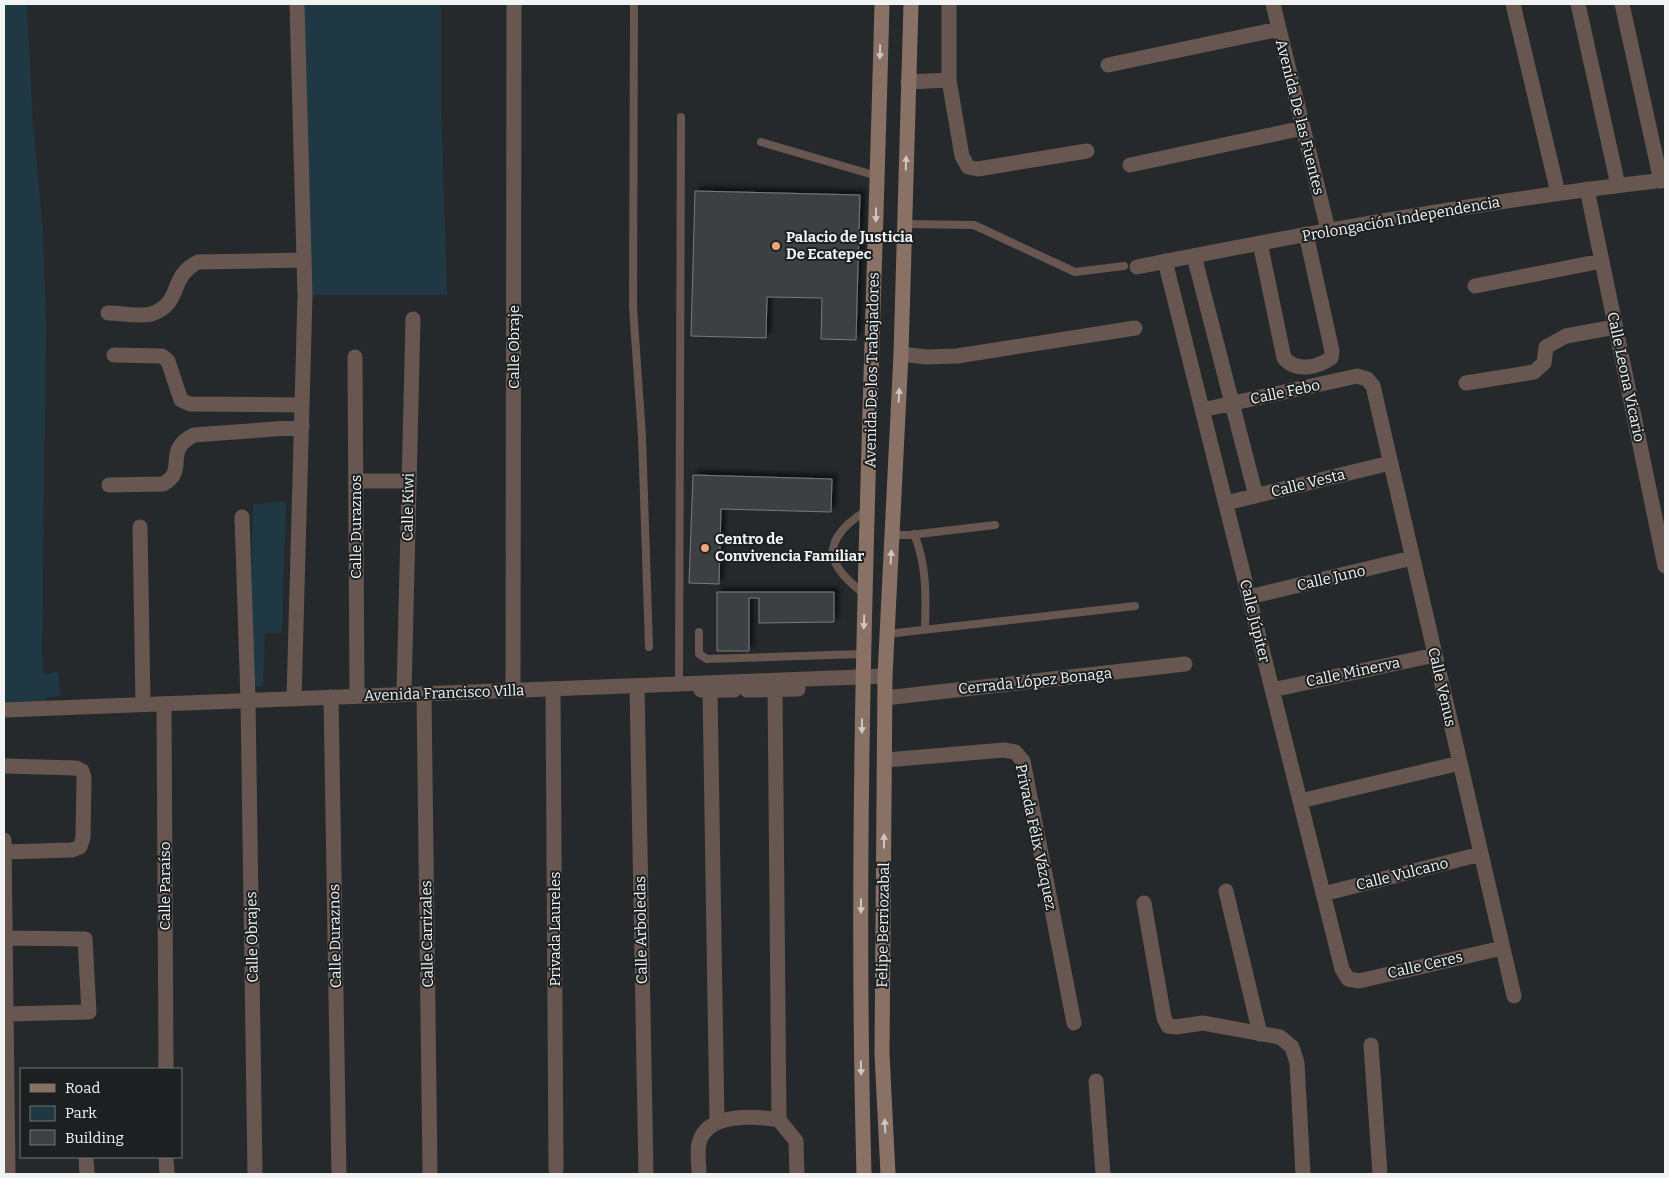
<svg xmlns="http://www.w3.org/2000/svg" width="1669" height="1178" viewBox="0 0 1669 1178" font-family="Bitter,serif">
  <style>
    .green { fill: #1f3844 }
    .building { fill: #3e4143; stroke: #777a7c; filter: url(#shadow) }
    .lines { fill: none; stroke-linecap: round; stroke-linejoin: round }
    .service { stroke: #675750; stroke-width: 8 }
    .minor { stroke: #675750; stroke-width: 15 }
    .tertiary { stroke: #675750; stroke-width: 15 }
    .secondary { stroke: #897165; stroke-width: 15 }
    .oneway { fill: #cdc6c2 }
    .poi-dot { fill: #f0a27a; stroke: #1d2021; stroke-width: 2 }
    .labels { text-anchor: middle; stroke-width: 4; stroke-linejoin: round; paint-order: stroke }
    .street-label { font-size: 15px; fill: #f1f3f4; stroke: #1d2021 }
    .poi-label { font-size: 15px; font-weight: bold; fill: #f1f3f4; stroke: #1d2021; text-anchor: start }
  </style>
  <defs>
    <filter id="shadow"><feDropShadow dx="4.5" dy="-4.5" stdDeviation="2.5" flood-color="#0009"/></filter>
  </defs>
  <rect width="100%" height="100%" fill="#26292b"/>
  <path class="green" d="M4,4H27L33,125L43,231L46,327L42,655L44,674L58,672L61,696L46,697L47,709L4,710Z
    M295,4H441V100L447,295H300Z
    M286,501L282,633H265L263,686H249L253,504Z"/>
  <path class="building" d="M695,191L860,195L856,340L821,339L822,298L767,297L766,338L691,336Z
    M693,475L832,479L831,512L721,509L719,584L689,583Z
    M717,592H834V622L759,623V598H749V651H717Z"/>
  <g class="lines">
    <path class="service" d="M634,4L633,307L642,436L649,647
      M761,142L877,176
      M904,224L974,225L1075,272L1124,266
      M914,534C927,565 926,596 925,629
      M892,535H910L995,525
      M865,595C857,588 848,581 842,573C819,546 845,524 867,510
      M699,632V654L707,659L862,654
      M887,634L1135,606
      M679,684L681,117"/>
    <path class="minor" d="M949,4V80L962,156L968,167L978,169L1087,151
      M1273,4L1328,230
      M1513,4L1558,193
      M1578,4L1618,185
      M1622,4L1661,181
      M1108,65L1279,29
      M908,82L949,80
      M1130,165L1303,128
      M1587,189L1665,566
      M1260,243L1284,358C1296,372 1317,368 1331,358L1332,351L1306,234
      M1194,256L1256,496
      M1165,261L1342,969L1348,979L1359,981L1502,948
      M1475,286L1602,261
      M108,313C121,313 139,317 151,314C183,304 168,277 198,262L304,260
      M901,354L926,357L957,356L1135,328
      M114,355L162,356L168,361L181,400L190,404L302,405
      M355,357L357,696
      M1466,383L1534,372L1544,363L1546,347L1566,336L1615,327
      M1202,410L1357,376L1367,379L1373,386L1514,996
      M356,481H409
      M109,485L163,484C189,470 162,451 194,435L302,427
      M1226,503L1390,463
      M242,517L248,700L255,1174
      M140,527L143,704
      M1249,597L1412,558
      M637,686L646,1174
      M553,689L556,1169
      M775,689L779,1120
      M513,690L514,4
      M701,690H734
      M710,690L717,1123
      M747,690L798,689
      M1272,690L1435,655
      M404,694L413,319
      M424,694L430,1174
      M331,697L339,1174
      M885,698L1185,664
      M294,699L305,296L297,4
      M164,704L166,1069
      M886,760L1004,750L1015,752L1023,761L1074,1023
      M4,766L76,768L82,771L84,777L83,838L80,847L72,850L4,852
      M1300,801L1460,763
      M4,840L8,1174
      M1226,891L1260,1034
      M1323,894L1481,854
      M1144,903L1164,1018L1168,1026L1176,1027L1203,1023L1280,1037L1292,1047L1297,1063L1303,1174
      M5,938L85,939L89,1012L7,1014
      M1371,1045L1380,1174
      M1096,1081L1103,1174
      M86,1157L87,1174
      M166,1157L167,1174
      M699,1174C699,1165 697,1152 699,1143C707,1112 755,1116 779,1120L796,1141L797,1174"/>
    <path class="tertiary" d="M1137,267C1312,232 1488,200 1665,180
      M4,710L885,676"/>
    <path class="secondary" d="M864,1174C853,784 872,394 882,4
      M888,1174L882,1054L885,676L901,354L911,4"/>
  </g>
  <defs><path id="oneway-solid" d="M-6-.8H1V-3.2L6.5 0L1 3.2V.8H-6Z" transform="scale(1.25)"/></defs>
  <g class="oneway">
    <use href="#oneway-solid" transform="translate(880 52) rotate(91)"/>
    <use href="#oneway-solid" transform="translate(906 163) rotate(-88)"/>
    <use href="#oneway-solid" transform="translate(876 215) rotate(91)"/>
    <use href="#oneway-solid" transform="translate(899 395) rotate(-87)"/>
    <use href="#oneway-solid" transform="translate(891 557) rotate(-87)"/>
    <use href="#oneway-solid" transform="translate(864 622) rotate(92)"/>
    <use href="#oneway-solid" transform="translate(862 726) rotate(90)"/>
    <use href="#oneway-solid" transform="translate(884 841) rotate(-89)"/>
    <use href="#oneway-solid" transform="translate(861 906) rotate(90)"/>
    <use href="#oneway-solid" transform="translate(861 1068) rotate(88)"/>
    <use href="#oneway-solid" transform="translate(885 1126) rotate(-93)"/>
  </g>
  <g class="poi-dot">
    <circle cx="776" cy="246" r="5"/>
    <circle cx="705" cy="548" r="5"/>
  </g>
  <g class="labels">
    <g class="street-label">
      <text transform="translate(1300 117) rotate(76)" y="5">Avenida De las Fuentes</text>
      <text transform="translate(1401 219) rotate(-10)" y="5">Prolongación Independencia</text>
      <text transform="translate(514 347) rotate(-90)" y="5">Calle Obraje</text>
      <text transform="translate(872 370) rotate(-89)" y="5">Avenida De los Trabajadores</text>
      <text transform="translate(1626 377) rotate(78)" y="5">Calle Leona Vicario</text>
      <text transform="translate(1285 392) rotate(-12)" y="5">Calle Febo</text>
      <text transform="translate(1308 483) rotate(-14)" y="5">Calle Vesta</text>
      <text transform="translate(408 507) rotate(-89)" y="5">Calle Kiwi</text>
      <text transform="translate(356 527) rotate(-90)" y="5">Calle Duraznos</text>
      <text transform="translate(1331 578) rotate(-13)" y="5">Calle Juno</text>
      <text transform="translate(1255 621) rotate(76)" y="5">Calle Júpiter</text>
      <text transform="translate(1353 672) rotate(-12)" y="5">Calle Minerva</text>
      <text transform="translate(1035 681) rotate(-6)" y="5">Cerrada López Bonaga</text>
      <text transform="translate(1442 687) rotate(77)" y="5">Calle Venus</text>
      <text transform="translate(444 693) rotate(-2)" y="5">Avenida Francisco Villa</text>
      <text transform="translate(1036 837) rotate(78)" y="5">Privada Félix Vázquez</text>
      <text transform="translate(1402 874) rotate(-14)" y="5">Calle Vulcano</text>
      <text transform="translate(165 886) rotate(-90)" y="5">Calle Paraíso</text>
      <text transform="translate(883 925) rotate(-89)" y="5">Felipe Berriozabal</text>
      <text transform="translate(555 929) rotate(-90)" y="5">Privada Laureles</text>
      <text transform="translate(641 930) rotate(-91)" y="5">Calle Arboledas</text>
      <text transform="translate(427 934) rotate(-91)" y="5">Calle Carrizales</text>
      <text transform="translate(335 936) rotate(-91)" y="5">Calle Duraznos</text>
      <text transform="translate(252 937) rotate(-91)" y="5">Calle Obrajes</text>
      <text transform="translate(1425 965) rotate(-13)" y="5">Calle Ceres</text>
    </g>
    <g class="poi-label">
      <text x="786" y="242">Palacio de Justicia<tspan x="786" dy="17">De Ecatepec</tspan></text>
      <text x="715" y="544">Centro de<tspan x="715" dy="17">Convivencia Familiar</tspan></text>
    </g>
  </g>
  <rect width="1669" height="1178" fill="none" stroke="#f1f3f4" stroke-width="10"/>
  <rect x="20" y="1068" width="162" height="90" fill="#1d2021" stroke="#727475"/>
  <rect x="30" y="1084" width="25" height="8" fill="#897165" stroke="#727475"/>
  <text x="65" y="1093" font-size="15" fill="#f1f3f4">Road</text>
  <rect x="30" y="1106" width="25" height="15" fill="#1f3844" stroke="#727475"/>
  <text x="65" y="1118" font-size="15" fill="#f1f3f4">Park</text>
  <rect x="30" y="1130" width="25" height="15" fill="#3e4143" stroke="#727475"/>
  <text x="65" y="1143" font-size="15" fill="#f1f3f4">Building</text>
</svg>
